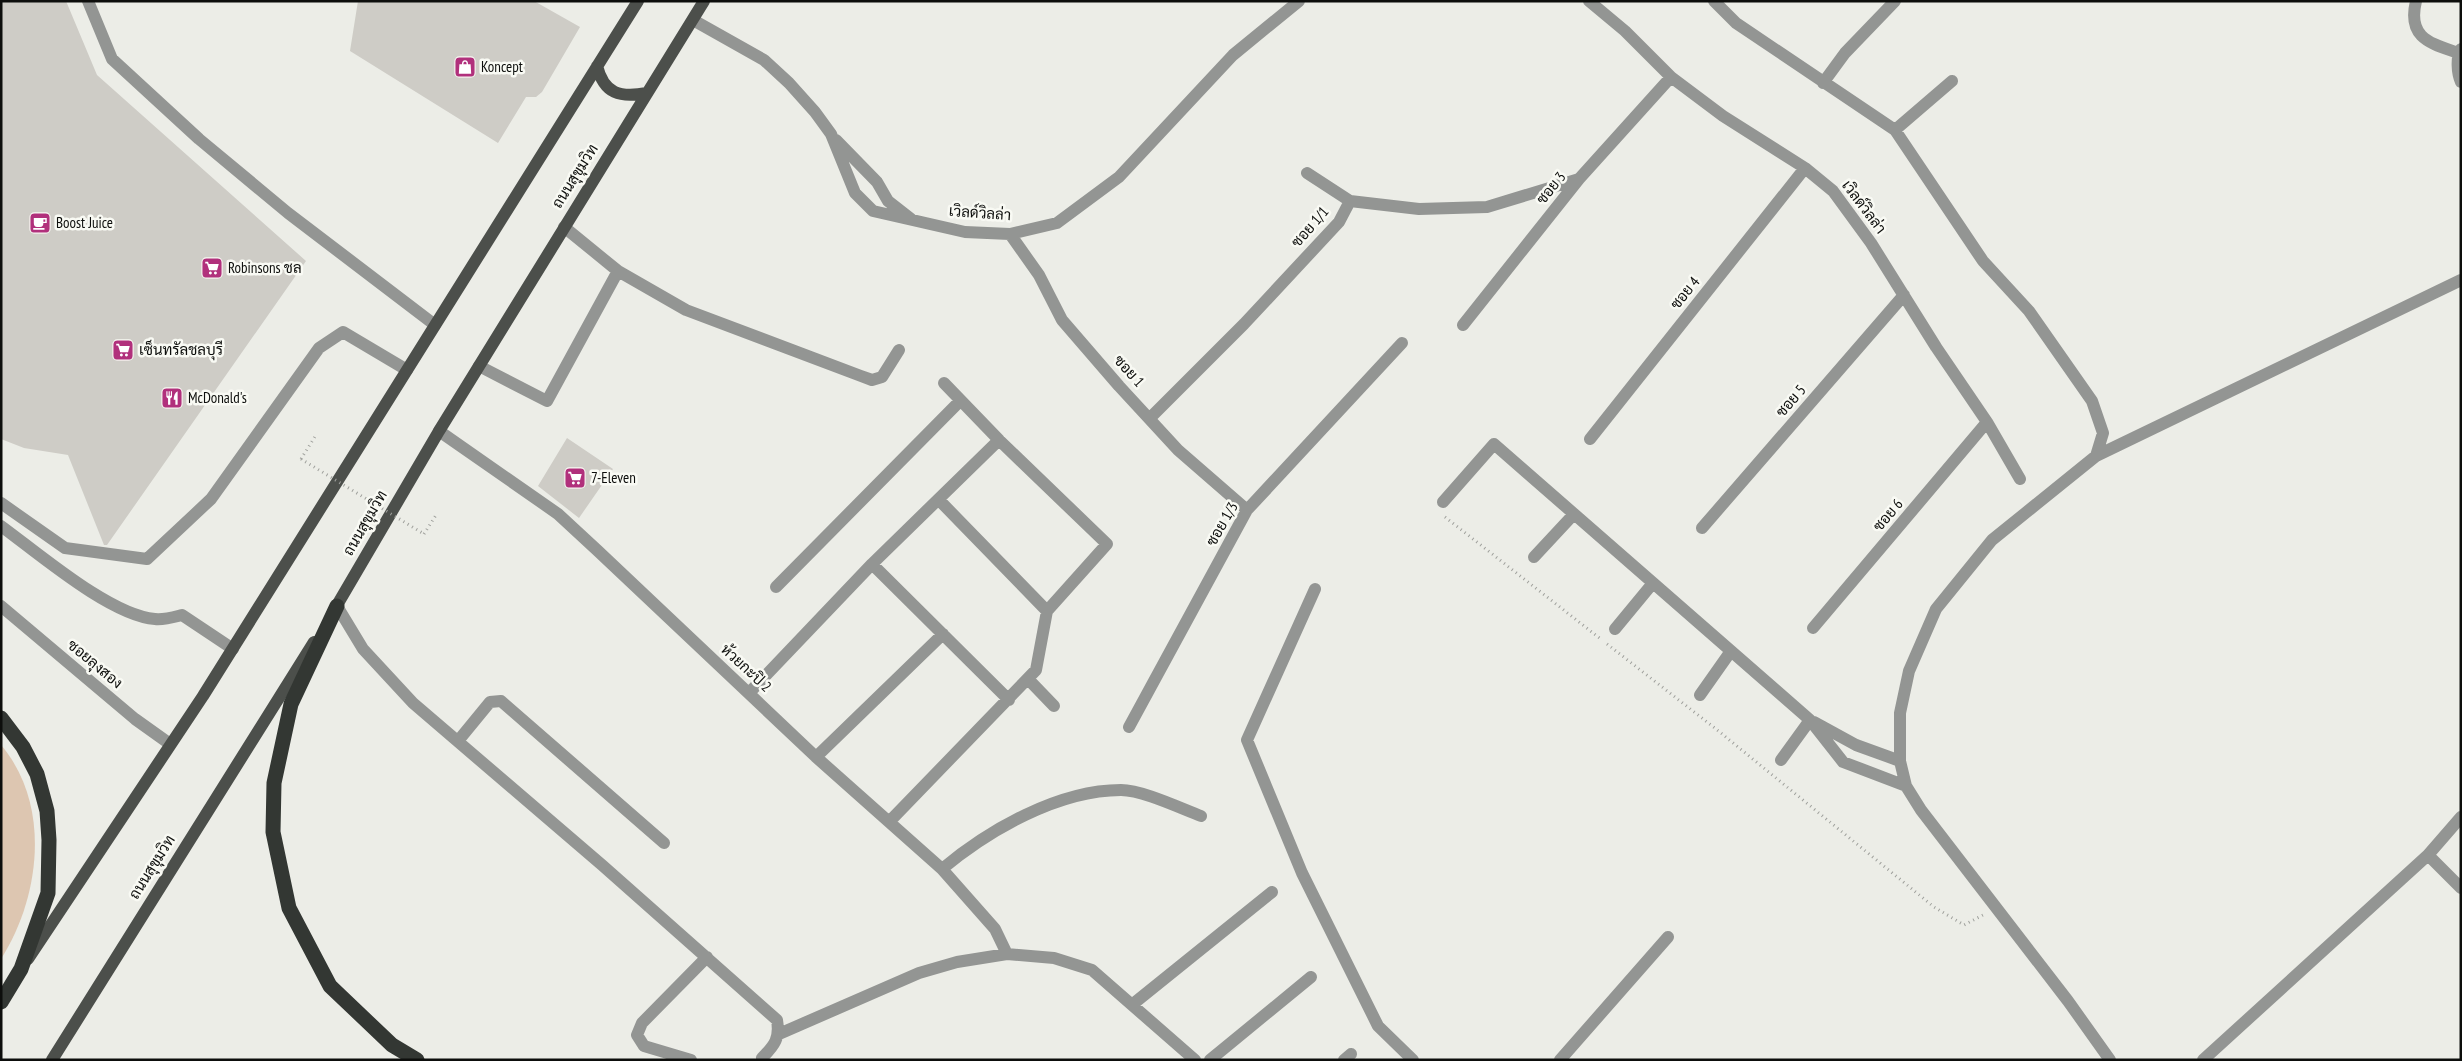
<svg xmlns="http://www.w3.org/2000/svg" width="2462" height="1061" viewBox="0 0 2462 1061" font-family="'PT Sans Narrow',Sarabun,sans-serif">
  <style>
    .green { fill: #ddc6b1 }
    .building { fill: #ceccc6 }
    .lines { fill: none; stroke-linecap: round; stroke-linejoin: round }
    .path { stroke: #9fa09c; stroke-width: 3; stroke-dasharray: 1 4; stroke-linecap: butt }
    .minor { stroke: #939593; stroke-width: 12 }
    .major { stroke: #4c4f4b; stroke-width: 12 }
    .highway { stroke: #333733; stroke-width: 15 }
    .path-bridge { stroke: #9fa09c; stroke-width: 3; stroke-dasharray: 1 4; stroke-linecap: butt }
    .labels { text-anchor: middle; stroke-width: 5; stroke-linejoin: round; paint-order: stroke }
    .poi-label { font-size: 15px; fill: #0d0e0c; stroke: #f9faf4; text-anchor: start }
    .street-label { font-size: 15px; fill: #0d0e0c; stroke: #f9faf4 }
  </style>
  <rect width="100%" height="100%" fill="#ecede7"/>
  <path class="green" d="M1,745C52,805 40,898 1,959Z"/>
  <path class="building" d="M1,1H66L97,75L306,261L107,545H104L68,455L24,448L1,439Z
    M358,1H534L580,27L542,92L536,97H526L498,143L350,51Z
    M567,438L613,469L579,518L538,486Z"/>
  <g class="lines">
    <path class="path" d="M301,459L316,435
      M1445,517L1602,640
      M424,534L436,515
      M1607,644L1716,729L1934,907L1964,925L1983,915"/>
    <path class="minor" d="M88,1L112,59L199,139L288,213L435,325
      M1589,1L1625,31L1671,77L1723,116L1805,168L1833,191L1871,243L1936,347L1987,422L2020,479
      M1714,1L1736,23L1895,130L1983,261L2029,311L2092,401L2103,433L2096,456
      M2416,1C2407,38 2430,43 2458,53
      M693,20L764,60L789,83L815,112L831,134L855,193L873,211L965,232L1010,234L1057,223L1119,177L1233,55L1299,1
      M2461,49C2456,57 2457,73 2461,82
      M1823,83L1845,53L1895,1
      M1895,130L1952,81
      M836,140L877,182L888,201L911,219
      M1307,173L1350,201
      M564,227L618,271L686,310L861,376L872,380L882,377L899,350
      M1010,234L1039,275L1062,320L1119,386L1178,450L1247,510
      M1463,325L1579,179L1671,77
      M479,366L547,401L618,271
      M944,383L999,440
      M1150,418L1244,324L1339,222L1350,201L1419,209L1487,207L1579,179
      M439,431L558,514L598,551L816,757L942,869L995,929L1007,954
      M1590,439L1805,168
      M939,500L1047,611
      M1443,502L1494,444L1810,720L1843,762L1906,786
      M1,503L65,548L147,559L211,499L319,348L343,332L407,370
      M1,526C38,553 111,616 155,619C164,620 174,617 182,615L233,649
      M1702,528L1904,295
      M1534,557L1574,514
      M872,564L1009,700
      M776,587L960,401
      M1315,589L1247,740L1302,873L1378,1026L1413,1060
      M1,606L135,719L170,744
      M337,606L363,649L413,703L602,865L777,1020C780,1038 775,1045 762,1058L763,1060
      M1813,628L1987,422
      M1615,629L1653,583
      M1028,679L1054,706
      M749,693L872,564L999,440L1107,544L1047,611L1036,670L889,822
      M1700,695L1731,651
      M1814,722L1856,745L1900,761
      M1129,727L1247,510L1402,343
      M458,741L490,702L501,701L664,843
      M816,757L943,634
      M1781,760L1810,720
      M2428,855L2461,817
      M942,869C989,830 1058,790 1121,790C1142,790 1180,808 1201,816
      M1133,1004L1272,892
      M779,1034L919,973L957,962L1007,954L1054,958L1092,970L1195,1060
      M691,1060L644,1046L637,1035L642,1023L707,957
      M1210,1060L1311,977
      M1344,1060L1351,1054
      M1560,1060L1668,937
      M2110,1060L2068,1001L1921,810L1906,786L1900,761V713L1909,671L1936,609L1992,540L2096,456L2461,280
      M2203,1060L2428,855L2461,888"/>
    <path class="major" d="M597,66C604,94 620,98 647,93
      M333,612L439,431L704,1
      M28,959L203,696L638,1
      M52,1060L314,642"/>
    <path class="highway" d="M337,606L291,704L274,783L273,832L289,908L330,986L392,1045L417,1060
      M1,718L23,747L37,774L47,811L49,840L48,893L21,969L1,1002"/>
    <path class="path-bridge" d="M301,459L424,534"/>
  </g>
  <defs>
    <g id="shop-square" transform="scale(1.125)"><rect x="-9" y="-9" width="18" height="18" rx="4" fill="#b1307c" stroke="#f9faf4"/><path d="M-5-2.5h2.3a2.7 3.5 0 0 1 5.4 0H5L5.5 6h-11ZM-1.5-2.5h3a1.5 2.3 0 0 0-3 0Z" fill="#fff"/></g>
    <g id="cafe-square" transform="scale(1.125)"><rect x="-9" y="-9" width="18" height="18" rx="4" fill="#b1307c" stroke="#f9faf4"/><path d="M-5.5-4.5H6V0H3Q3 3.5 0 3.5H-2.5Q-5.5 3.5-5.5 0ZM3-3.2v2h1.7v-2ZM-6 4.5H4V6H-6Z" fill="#fff"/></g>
    <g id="supermarket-square" transform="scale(1.125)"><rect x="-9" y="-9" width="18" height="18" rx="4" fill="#b1307c" stroke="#f9faf4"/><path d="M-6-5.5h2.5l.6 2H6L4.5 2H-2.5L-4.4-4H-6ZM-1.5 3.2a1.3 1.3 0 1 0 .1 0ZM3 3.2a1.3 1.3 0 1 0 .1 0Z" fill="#fff"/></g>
    <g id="restaurant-square" transform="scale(1.125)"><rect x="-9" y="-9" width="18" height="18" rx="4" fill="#b1307c" stroke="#f9faf4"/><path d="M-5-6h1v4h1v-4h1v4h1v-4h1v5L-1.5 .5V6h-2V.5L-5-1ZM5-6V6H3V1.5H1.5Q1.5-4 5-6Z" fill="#fff"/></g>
  </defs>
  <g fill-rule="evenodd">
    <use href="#shop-square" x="465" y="67"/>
    <use href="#cafe-square" x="40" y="223"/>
    <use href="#supermarket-square" x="212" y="268"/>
    <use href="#supermarket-square" x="123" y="350"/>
    <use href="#restaurant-square" x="172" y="398"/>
    <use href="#supermarket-square" x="575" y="478"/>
  </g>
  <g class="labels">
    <g class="poi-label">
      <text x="481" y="72">Koncept</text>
      <text x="56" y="228">Boost Juice</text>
      <text x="228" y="273">Robinsons ชล</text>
      <text x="139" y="355">เซ็นทรัลชลบุรี</text>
      <text x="188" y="403">McDonald's</text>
      <text x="591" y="483">7-Eleven</text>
    </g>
    <g class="street-label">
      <text transform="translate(575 176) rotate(-58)" y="5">ถนนสุขุมวิท</text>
      <text transform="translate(1551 188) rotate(-51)" y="5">ซอย 3</text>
      <text transform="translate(1864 207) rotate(53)" y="5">เวิลด์วิลล่า</text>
      <text transform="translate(980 213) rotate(4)" y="5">เวิลด์วิลล่า</text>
      <text transform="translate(1310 227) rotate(-49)" y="5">ซอย 1/1</text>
      <text transform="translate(1685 293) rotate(-51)" y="5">ซอย 4</text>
      <text transform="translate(1129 371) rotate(48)" y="5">ซอย 1</text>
      <text transform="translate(1791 401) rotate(-49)" y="5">ซอย 5</text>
      <text transform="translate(1888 515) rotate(-50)" y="5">ซอย 6</text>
      <text transform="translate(365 523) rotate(-60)" y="5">ถนนสุขุมวิท</text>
      <text transform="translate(1222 524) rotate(-60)" y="5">ซอย 1/3</text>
      <text transform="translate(95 664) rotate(40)" y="5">ซอยลุงสอง</text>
      <text transform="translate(746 668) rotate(43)" y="5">ห้วยกะปิ 2</text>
      <text transform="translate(152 867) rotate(-58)" y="5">ถนนสุขุมวิท</text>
    </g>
  </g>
  <rect width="2462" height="1061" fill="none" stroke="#0d0e0c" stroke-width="5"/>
</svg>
